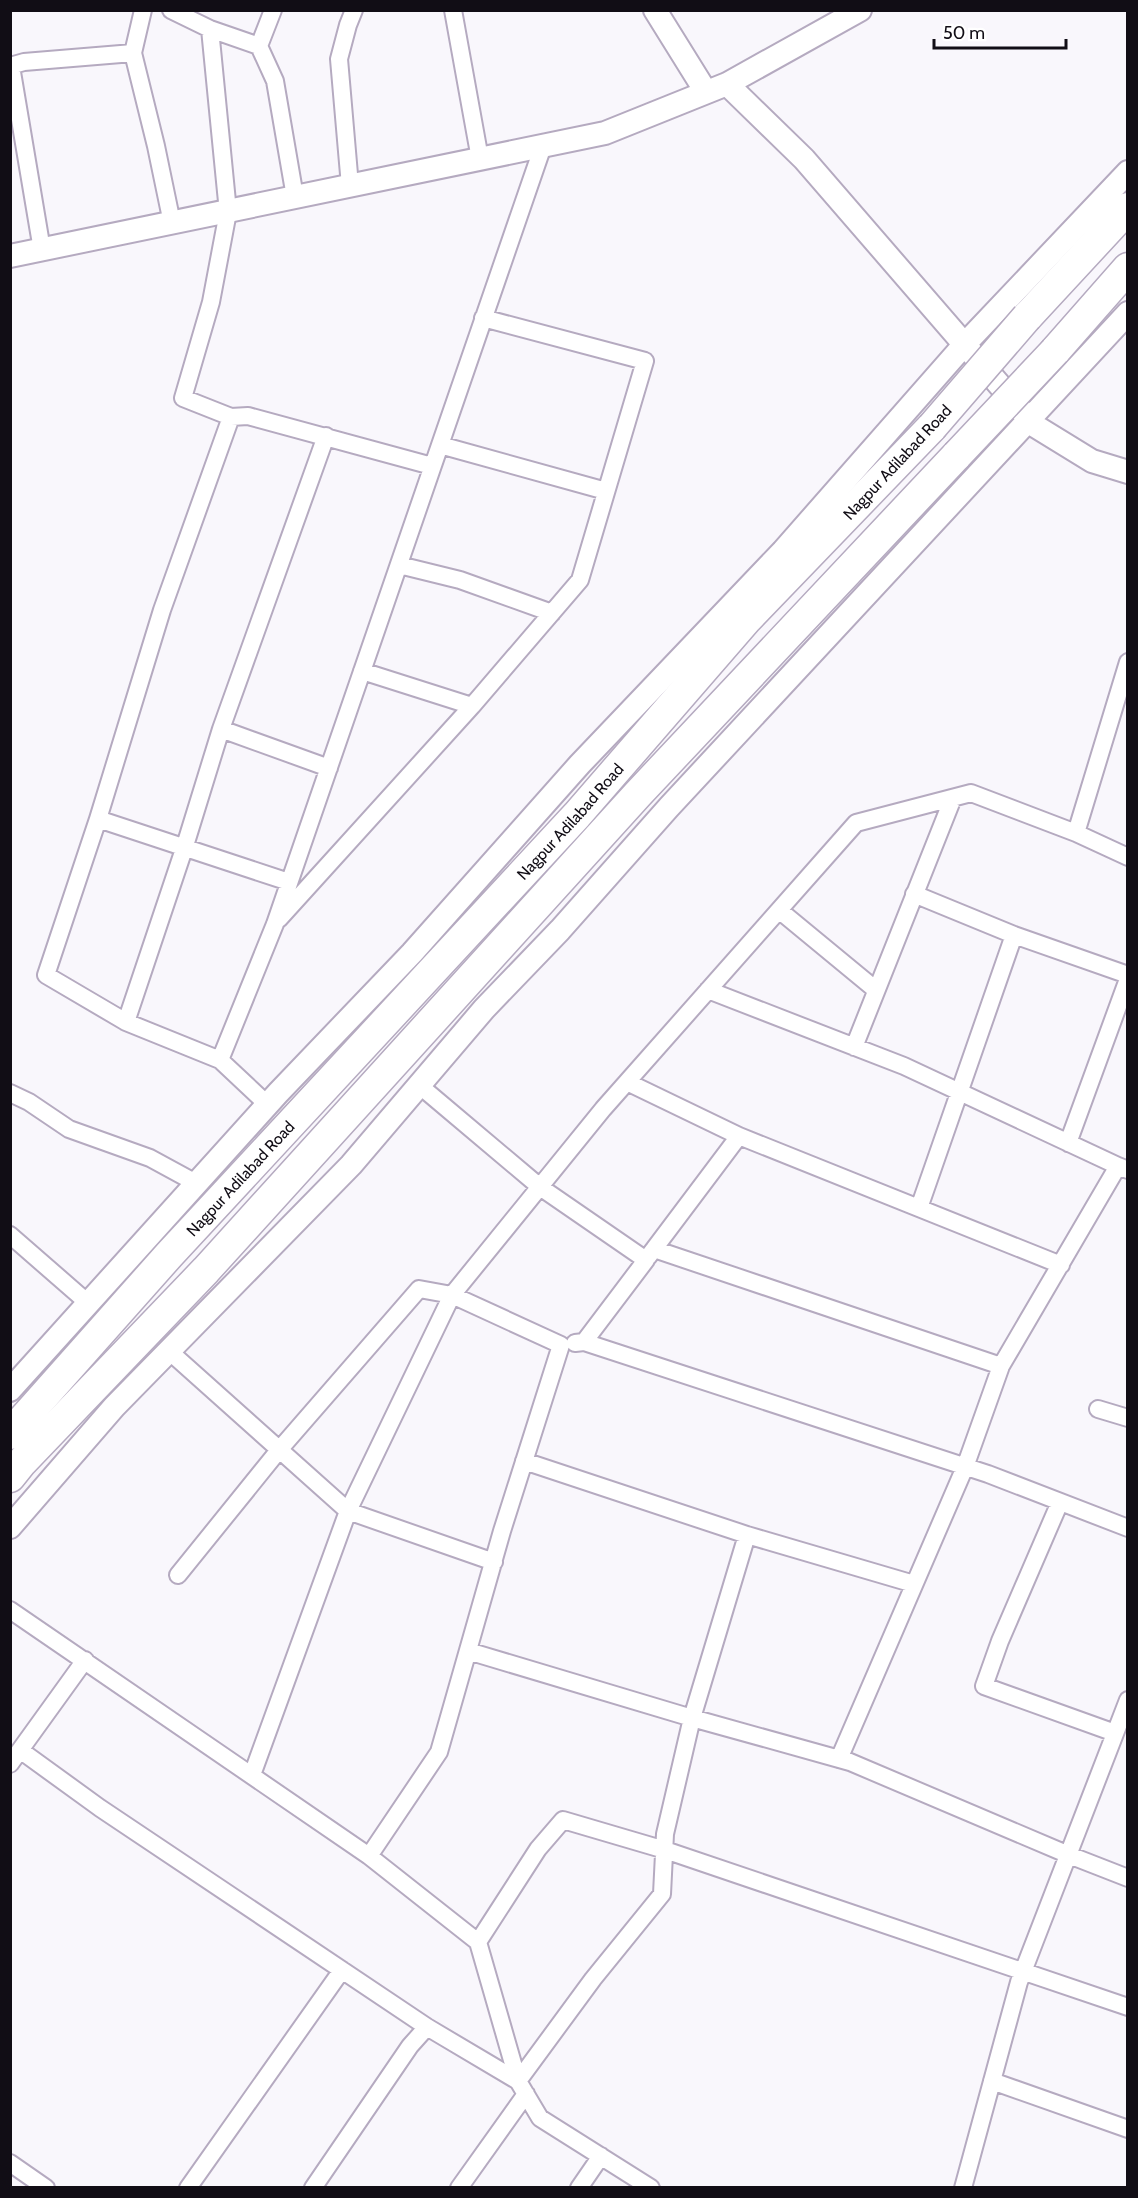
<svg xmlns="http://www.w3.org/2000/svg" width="1138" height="2198" viewBox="0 0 1138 2198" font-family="Cabin,sans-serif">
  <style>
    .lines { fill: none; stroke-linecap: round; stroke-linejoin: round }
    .street-casing { stroke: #b5aac0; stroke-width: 20 }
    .secondary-casing { stroke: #b5aac0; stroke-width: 26 }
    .highway-casing { stroke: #b5aac0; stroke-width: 33 }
    .street { stroke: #fff; stroke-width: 16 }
    .secondary { stroke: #fff; stroke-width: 22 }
    .highway { stroke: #fff; stroke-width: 30 }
    .highway-bridge-casing { stroke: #b5aac0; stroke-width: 33; stroke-linecap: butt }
    .highway-bridge { stroke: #fff; stroke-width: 30 }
    .labels { text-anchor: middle; stroke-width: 5; stroke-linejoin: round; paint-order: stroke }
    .street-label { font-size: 16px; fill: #110d15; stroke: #fff }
  </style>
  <rect width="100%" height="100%" fill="#f9f7fc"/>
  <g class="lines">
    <g class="street-casing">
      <path id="street" d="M143,10L133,53L156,146L172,223
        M171,10L210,29L259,46L275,81L295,197
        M453,10L480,159
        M210,29L228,212L211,302L183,398L231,417L248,416L432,466
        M259,46L273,10
        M10,66L24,62L133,53
        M11,66L42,250
        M350,186L339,59L348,25L354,10
        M231,417L162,610L98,819L289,882
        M440,445L606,491
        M399,565L460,580L552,613
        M362,671L472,706L580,580L645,361L483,318
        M221,729L329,768
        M98,819L46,975L126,1022L220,1060
        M1076,833L1128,857
        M914,894L1014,935L1128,975
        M779,910L876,990
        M279,919L472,706
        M708,990L904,1066L1118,1166
        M126,1022L184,849L221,729L326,436
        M854,1047L953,798
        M627,1082L739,1136L648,1257
        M419,1085L540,1187L646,1260L584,1342L575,1343
        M10,1093L29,1102L69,1129L150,1158L196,1183
        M268,1105L220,1060L275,924L543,146
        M739,1136L1061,1265
        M1068,1143L1128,979
        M919,1208L1014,935
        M10,1235L88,1303
        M654,1249L1001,1366L965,1467L839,1759
        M584,1342L988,1474L1128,1528
        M169,1351L348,1511L494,1562
        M1001,1366L1118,1166L1128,1170
        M1098,1409L1128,1418
        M524,1461L747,1535L914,1584
        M1060,1502L1000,1641L984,1686L1115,1733
        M747,1535L692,1718L850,1762L1069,1855L1128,1878
        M178,1575L279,1450L419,1289L452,1295L348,1511L252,1775
        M10,1610L369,1856L478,1942L518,2081L540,2118L651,2188
        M20,1750L100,1808L427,2027L518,2081L593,1979L662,1894L665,1834L692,1718L468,1651
        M10,1764L85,1660
        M369,1856L439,1752L502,1531L561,1345L452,1295L603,1109L856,823L971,793L1076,833L1128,662
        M478,1942L538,1849L563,1820L665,1850L1128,2007
        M992,2081L1128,2129
        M10,2163L46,2188
        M188,2188L342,1970
        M313,2188L410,2046L427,2027
        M459,2188L526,2094
        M579,2188L601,2156
        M963,2188L1019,1982L1128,1700"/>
    </g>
    <g class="secondary-casing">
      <path id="secondary" d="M655,10L706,92
        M727,84L804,159L1035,426L1092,461L1128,472
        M10,256L605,133L727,84L860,10
        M10,1390L278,1093L412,953L580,764L783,551L964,345L1128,172
        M10,1527L114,1407L351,1165L484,1009L560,930L669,807L1128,313"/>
    </g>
    <g class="highway-casing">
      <g id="highway">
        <path d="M1027,317L1128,208"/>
        <path d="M1055,351L1128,268"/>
        <path id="s1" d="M10,1434L169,1255L577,815L747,619L932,427"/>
        <path d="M10,1477L22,1462L206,1270L638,794L957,455"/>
      </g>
    </g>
    <use href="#street" class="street"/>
    <use href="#secondary" class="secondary"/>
    <use href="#highway" class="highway"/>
    <g class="highway-bridge-casing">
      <path id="highway-bridge" d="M932,427L1027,317
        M957,455L1055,351"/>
    </g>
    <use href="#highway-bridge" class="highway-bridge"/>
  </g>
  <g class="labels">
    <g class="street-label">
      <text transform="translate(897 462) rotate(-47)" y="6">Nagpur Adilabad Road</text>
      <text dy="6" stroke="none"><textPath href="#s1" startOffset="830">Nagpur Adilabad Road</textPath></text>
      <text dy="6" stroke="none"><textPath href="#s1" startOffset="344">Nagpur Adilabad Road</textPath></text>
    </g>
  </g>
  <rect width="1138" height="2198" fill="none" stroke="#110d15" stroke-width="24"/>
  <path d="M934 39v9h132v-9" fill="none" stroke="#110d15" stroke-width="3"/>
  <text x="943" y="39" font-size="18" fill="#110d15" stroke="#ffffff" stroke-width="4.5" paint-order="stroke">50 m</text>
</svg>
